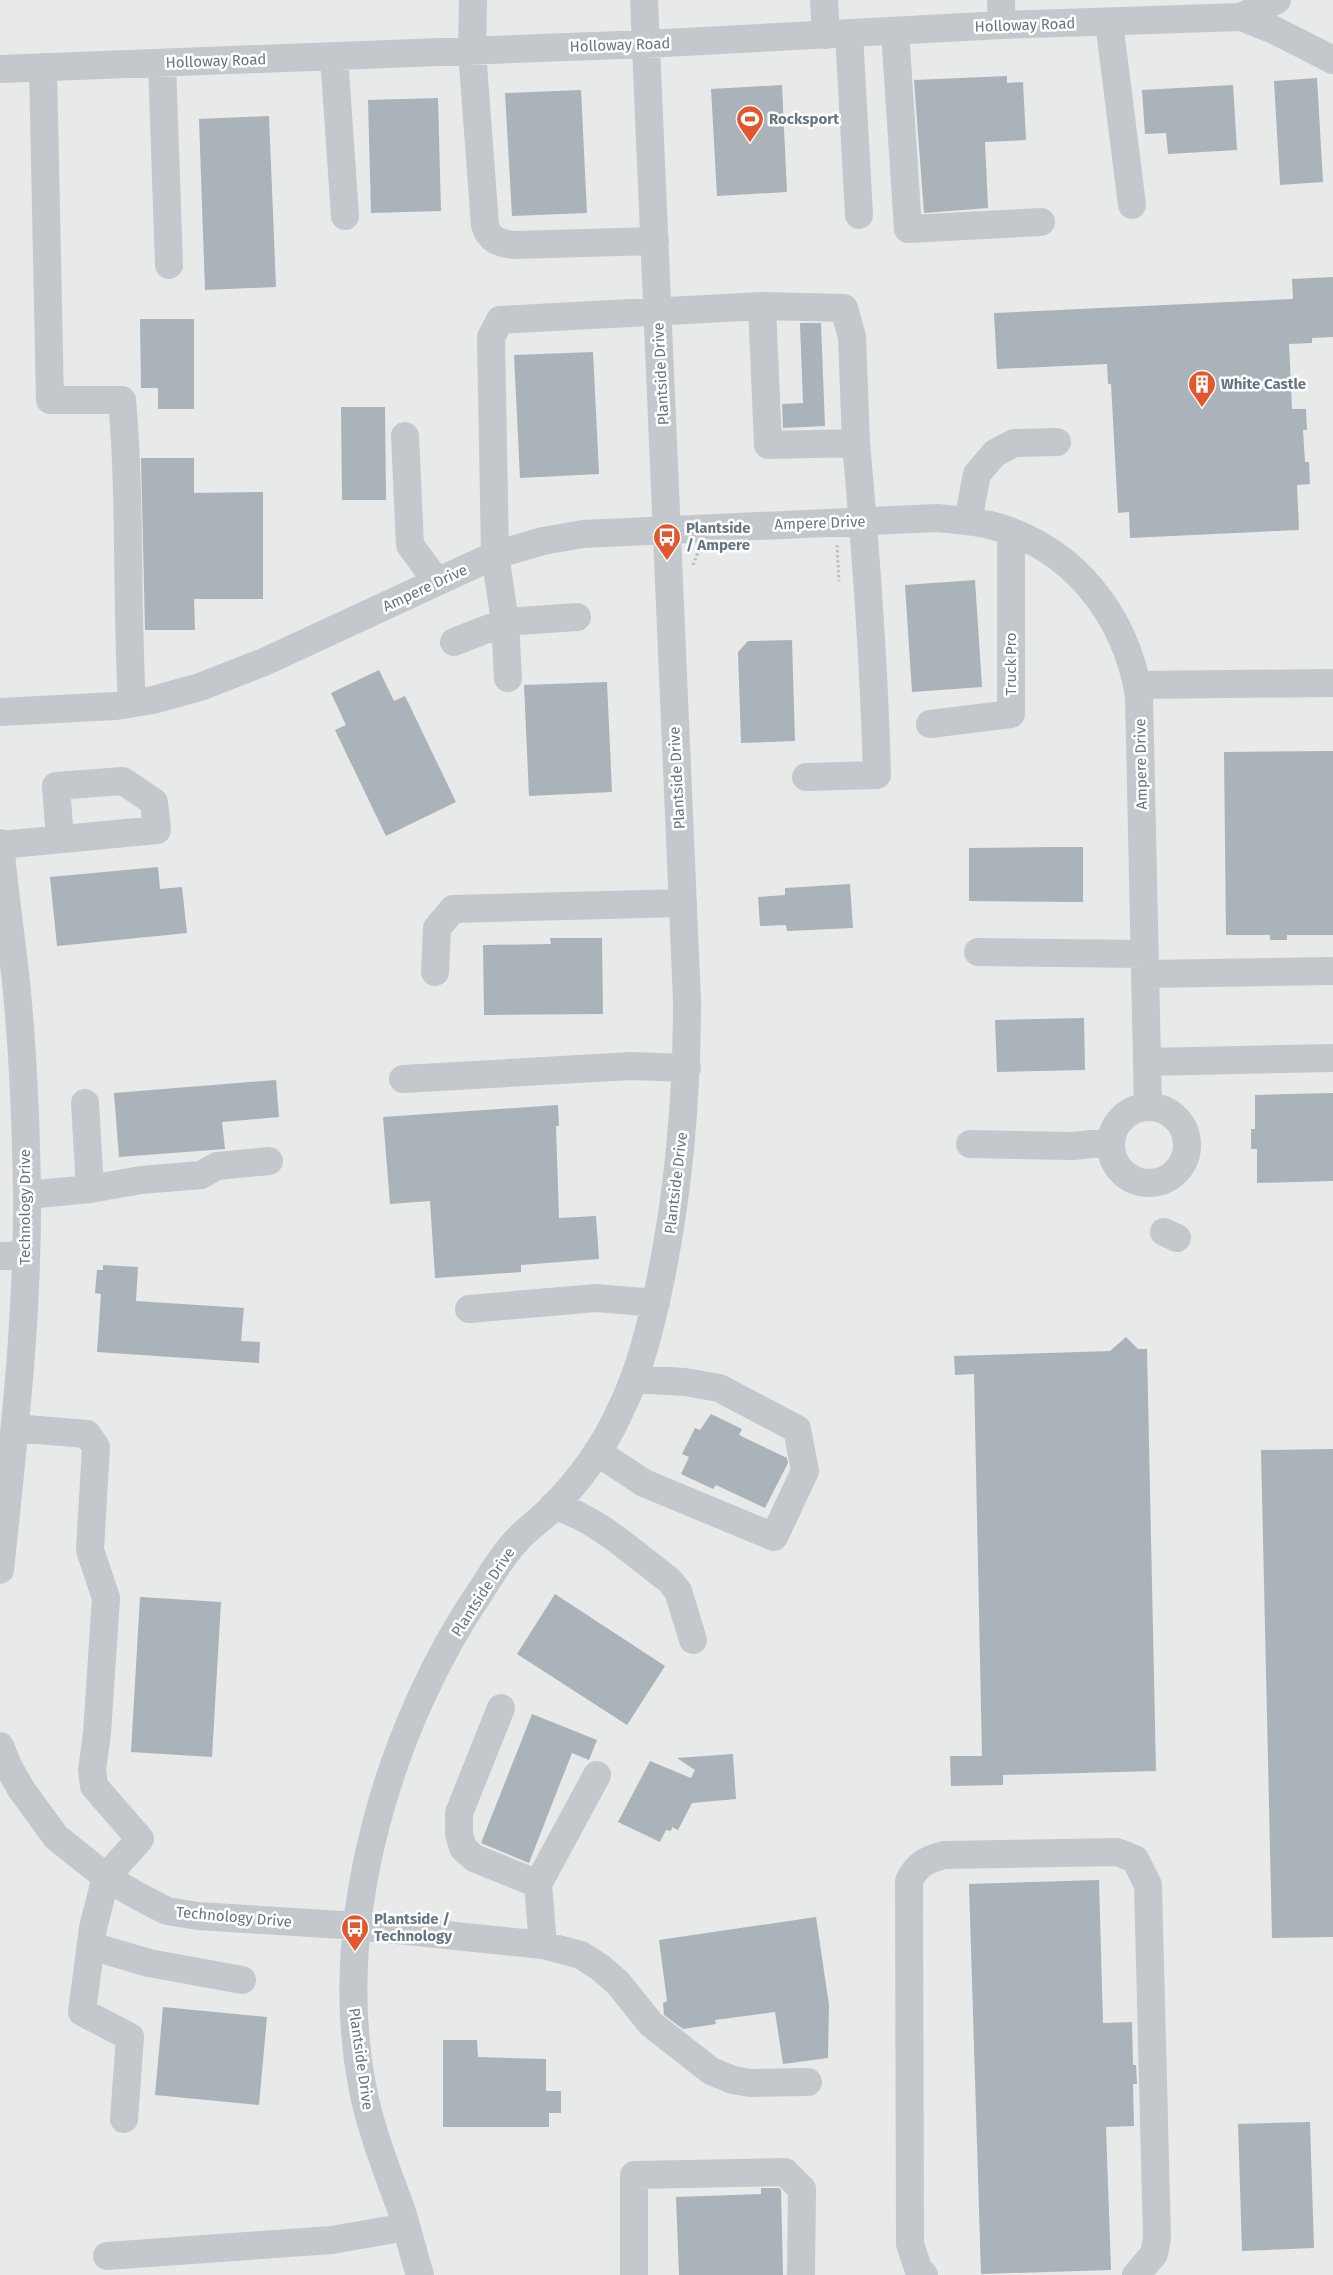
<svg xmlns="http://www.w3.org/2000/svg" width="1333" height="2275" viewBox="0 0 1333 2275" font-family="'Fira Sans',sans-serif">
  <style>
    .built { fill: #e8e9e9 }
    .building { fill: #aab3b9 }
    .lines { fill: none; stroke-linecap: round; stroke-linejoin: round }
    .path { stroke: #bbbfc2; stroke-width: 3; stroke-dasharray: 2.5 2.5; stroke-linecap: butt }
    .minor { stroke: #c3c8cc; stroke-width: 28 }
    .labels { text-anchor: middle; stroke-width: 5; stroke-linejoin: round; paint-order: stroke }
    .street-label { font-size: 15px; fill: #657683; stroke: #fff }
    .poi-label { font-size: 15px; font-weight: bold; fill: #657683; stroke: #fff; text-anchor: start }
  </style>
  <rect width="100%" height="100%" fill="#fafaf8"/>
  <path class="built" d="M0,0H1333V2275H0Z"/>
  <path class="building" d="M1007,76V83L1023,82L1026,140L985,142L988,208L924,213L914,80Z
    M1317,78L1323,182L1280,185L1274,81Z
    M782,85L787,192L717,196L711,89Z
    M1233,85L1237,150L1168,154L1166,133L1145,134L1142,90Z
    M581,90L587,213L512,216L505,93Z
    M438,98L441,211L371,213L368,100Z
    M269,116L276,287L205,290L199,119Z
    M1333,277V337L1312,338V343L1289,344L1292,409H1306L1307,430H1303L1305,462H1309L1310,484L1297,485L1299,530L1130,538L1129,512L1118,513L1111,384H1108L1107,364L997,369L994,313L1293,299L1292,279Z
    M140,319H194V409H158V388H141Z
    M800,323H821L825,426L783,428L782,404L803,403Z
    M593,352L599,474L520,478L514,355Z
    M341,407H385L386,500H342Z
    M141,458H194V493L263,492V599H194L195,630H145Z
    M975,580L982,687L912,692L905,585Z
    M792,640L795,741L741,743L738,652L748,641Z
    M379,670L394,701L405,696L456,802L386,836L335,730L346,725L331,693Z
    M607,682L612,792L529,796L524,685Z
    M1333,751V935H1287V940H1270V935H1226L1224,752Z
    M1055,847H1083V902L969,901V848Z
    M158,867L160,889L182,887L187,933L57,946L50,877Z
    M850,884L853,928L787,931L786,925L760,926L758,897L785,895V888Z
    M550,938H602L603,1014L484,1015L483,945L551,944Z
    M1084,1018L1085,1070L997,1072L995,1020Z
    M276,1080L279,1117L222,1122L225,1149L119,1157L114,1093Z
    M1333,1093V1181L1257,1183V1149H1251V1129H1255V1095Z
    M558,1105L559,1126H556L559,1218L596,1216L599,1259L521,1265V1272L435,1278L430,1201L390,1204L383,1117Z
    M103,1265L138,1267L136,1301L244,1308L241,1341L260,1342L259,1363L97,1352L101,1294L95,1293L97,1270H103Z
    M1126,1337L1138,1349H1147L1156,1771L1003,1775V1785L951,1786L950,1756H982L974,1374L955,1375L954,1356L1110,1351Z
    M711,1414L742,1429L739,1435L787,1458L788,1463L765,1508L716,1485L713,1489L681,1474L689,1457L682,1454L695,1428L700,1430Z
    M1333,1449V1937L1272,1938L1261,1450Z
    M555,1594L665,1666L627,1725L517,1654Z
    M140,1597L221,1602L212,1757L131,1752Z
    M532,1714L597,1740L589,1760L572,1753L529,1863L481,1843Z
    M733,1754L736,1799L692,1803L678,1830L672,1827L671,1831L666,1830L660,1842L618,1822L650,1761L691,1778L695,1770L677,1758Z
    M1099,1880L1103,2023L1132,2022L1133,2065H1136L1137,2084H1133L1134,2126L1106,2127L1111,2270L981,2274L969,1884Z
    M816,1917L829,2005L828,2058L783,2064L775,2012L715,2020L716,2024L683,2029L664,2015L663,2003L667,2001L659,1940Z
    M163,2007L267,2017L259,2105L155,2095Z
    M443,2040H477L478,2057L546,2059V2091H561V2113H549V2127H443Z
    M1310,2122L1314,2248L1242,2251L1238,2124Z
    M761,2188H779L781,2190L783,2275H679L676,2197L761,2194Z"/>
  <g class="lines">
    <path class="path" d="M837,545L839,581
      M693,565L698,552"/>
    <path class="minor" d="M473,0L472,51L485,225C489,240 499,243 514,245L655,241
      M824,0L826,35
      M1001,0L1002,25
      M1241,17L1277,0
      M1109,22L1132,205
      M895,31L908,229L1041,222
      M849,33L859,215
      M334,56L345,216
      M162,63L169,265
      M43,67L50,400H122C131,501 126,602 132,703
      M0,69L646,44L1002,25L1241,17L1274,30L1333,60
      M762,306L844,308L852,337L856,443
      M405,436L410,545L437,582
      M968,521L977,474L995,453L1014,443L1057,442
      M454,642L505,622L577,617
      M508,678L505,622L495,555L491,337L500,320L762,306L768,445L856,443C866,553 874,664 877,775L806,777
      M1137,685L1333,683
      M0,712L116,706L153,700L200,687L264,662L495,555L543,541L583,534L937,518C956,520 975,521 994,526C1074,549 1125,614 1139,695L1148,1107
      M930,724L1011,714V532
      M0,843C4,890 11,936 16,982C23,1052 26,1123 27,1193C28,1320 13,1445 0,1570
      M0,845L157,830L154,802L123,781L56,786L60,839
      M978,952L1145,954
      M435,972L437,928L453,909L683,903
      M1145,974L1333,971
      M1147,1062L1333,1058
      M403,1079L631,1066L687,1068
      M1111 1145a38 38 0 1 1 76 0a38 38 0 1 1-76 0Z
      M970,1144L1073,1146L1111,1142
      M90,1189L141,1180L201,1175L217,1166L269,1161
      M27,1195L90,1189L85,1103
      M1164,1232L1177,1238
      M0,1256L25,1255
      M469,1309L596,1298L656,1303
      M15,1428L87,1434L96,1447L90,1550L106,1598L97,1733L92,1770L94,1786L140,1839L106,1877L93,1928L82,2012L130,2037L124,2119
      M597,1452L644,1483L774,1537L805,1471L797,1429L719,1388L685,1382L634,1379
      M553,1506C595,1516 635,1555 669,1580L678,1591L693,1640
      M501,1708L459,1813V1834L463,1848L474,1858L538,1884
      M0,1746L8,1766L21,1789L56,1837L106,1877L136,1895L167,1911L198,1916L358,1926L543,1945L581,1955L601,1968L618,1983L651,2024L711,2071L733,2080L750,2083L808,2082
      M543,1945L538,1884L597,1775
      M91,1946L149,1963L242,1980
      M107,2256L332,2240L406,2227
      M420,2275C413,2253 408,2230 401,2209C386,2168 370,2128 362,2085C331,1920 389,1725 482,1589C493,1572 504,1553 518,1539C527,1529 539,1521 549,1511C578,1482 603,1449 620,1411C639,1373 650,1329 659,1287C679,1192 687,1098 687,1001L644,0
      M634,2275V2175L785,2172L802,2189L801,2275
      M924,2275L918,2268L910,2244L909,1881C917,1864 926,1860 944,1855L1117,1852L1135,1859L1148,1885L1157,2238L1154,2254L1136,2275"/>
  </g>
  <defs>
    <g id="stadium-pin" transform="scale(1.4375)"><path d="M0 17L-7.5 6A9.5 9.5 0 1 1 7.5 6Z" fill="#e4572e" stroke="#fff"/><path d="M0-5a6.5 5 0 1 0 0 10a6.5 5 0 1 0 0-10ZM-3.5-1.8h7v3.6h-7Z" fill="#fff"/></g>
    <g id="building-pin" transform="scale(1.4375)"><path d="M0 17L-7.5 6A9.5 9.5 0 1 1 7.5 6Z" fill="#e4572e" stroke="#fff"/><path d="M-4-6H4V6H1V3H-1V6H-4ZM-2.5-4.3h1.7v1.8h-1.7ZM.8-4.3h1.7v1.8H.8ZM-2.5-1h1.7V.8h-1.7ZM.8-1h1.7V.8H.8Z" fill="#fff"/></g>
    <g id="bus-pin" transform="scale(1.4375)"><path d="M0 17L-7.5 6A9.5 9.5 0 1 1 7.5 6Z" fill="#e4572e" stroke="#fff"/><path d="M-5-6H5V4H4V6H2V4H-2V6H-4V4H-5ZM-3.5-4V0h7V-4ZM-3.5 1.2v1.5H-2V1.2ZM2 1.2v1.5H3.5V1.2Z" fill="#fff"/></g>
  </defs>
  <g fill-rule="evenodd">
    <use href="#stadium-pin" x="750" y="119"/>
    <use href="#building-pin" x="1202" y="384"/>
    <use href="#bus-pin" x="667" y="537"/>
    <use href="#bus-pin" x="355" y="1928"/>
  </g>
  <g class="labels">
    <g class="street-label">
      <text transform="translate(1025 25) rotate(-2)" y="5">Holloway Road</text>
      <text transform="translate(620 45) rotate(-2)" y="5">Holloway Road</text>
      <text transform="translate(216 61) rotate(-2)" y="5">Holloway Road</text>
      <text transform="translate(661 374) rotate(-93)" y="5">Plantside Drive</text>
      <text transform="translate(820 523) rotate(-2)" y="5">Ampere Drive</text>
      <text transform="translate(425 588) rotate(-25)" y="5">Ampere Drive</text>
      <text transform="translate(1011 664) rotate(-90)" y="5">Truck Pro</text>
      <text transform="translate(1141 764) rotate(-91)" y="5">Ampere Drive</text>
      <text transform="translate(677 778) rotate(-93)" y="5">Plantside Drive</text>
      <text transform="translate(676 1183) rotate(-83)" y="5">Plantside Drive</text>
      <text transform="translate(25 1207) rotate(-90)" y="5">Technology Drive</text>
      <text transform="translate(483 1592) rotate(-57)" y="5">Plantside Drive</text>
      <text transform="translate(234 1917) rotate(5)" y="5">Technology Drive</text>
      <text transform="translate(361 2059) rotate(82)" y="5">Plantside Drive</text>
    </g>
    <g class="poi-label">
      <text x="769" y="124">Rocksport</text>
      <text x="1221" y="389">White Castle</text>
      <text x="686" y="533">Plantside<tspan x="686" dy="17">/ Ampere</tspan></text>
      <text x="374" y="1924">Plantside /<tspan x="374" dy="17">Technology</tspan></text>
    </g>
  </g>
</svg>
